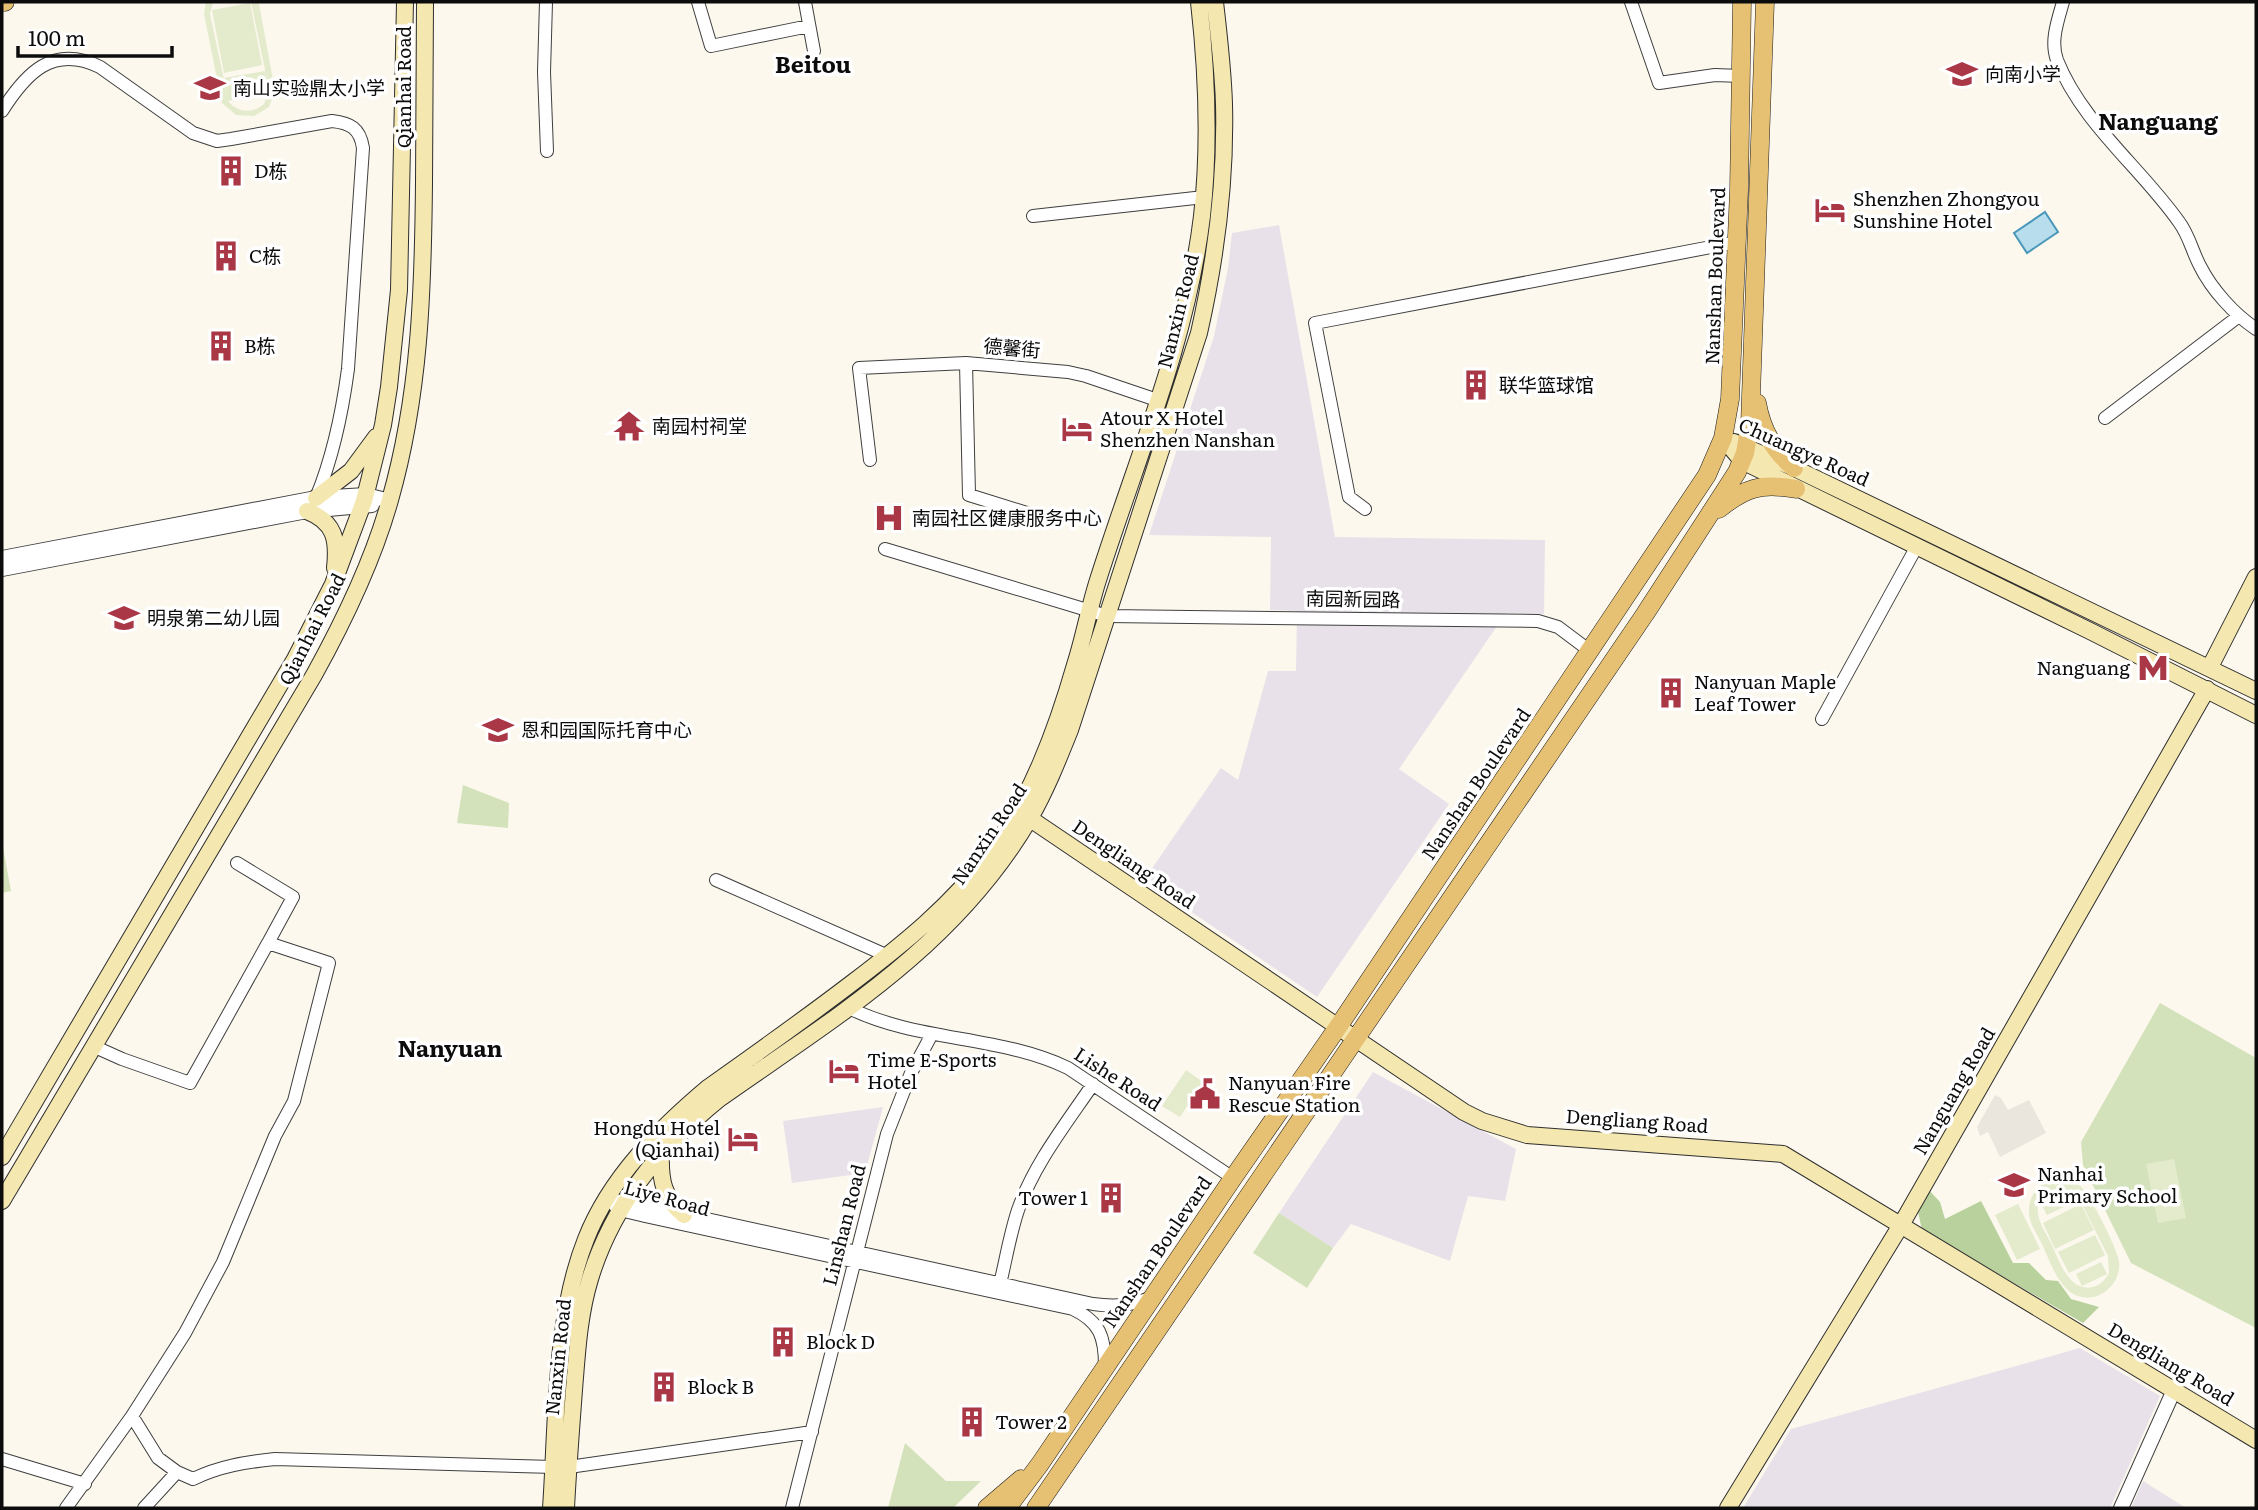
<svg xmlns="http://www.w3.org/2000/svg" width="2258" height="1510" viewBox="0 0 2258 1510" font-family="Literata,'Noto Sans SC',serif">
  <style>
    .industrial { fill: #e8e1e9 }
    .green { fill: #d3e2bb }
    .forest { fill: #b9d19d }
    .pitch { fill: #e3ebcc; fill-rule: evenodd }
    .plaza { fill: #ebe6dd }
    .water { fill: #b8deed; stroke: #4997ba; stroke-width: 2 }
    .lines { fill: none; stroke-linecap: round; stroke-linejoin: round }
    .minor-casing { stroke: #3f3f3f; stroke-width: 14 }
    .tertiary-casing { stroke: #3f3f3f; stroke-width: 16 }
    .secondary-casing { stroke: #2e2e2e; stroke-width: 18 }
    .primary-casing { stroke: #1d1d1d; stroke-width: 19 }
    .minor { stroke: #fff; stroke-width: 12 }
    .tertiary { stroke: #fff; stroke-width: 14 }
    .secondary { stroke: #f4e7b0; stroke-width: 16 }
    .primary { stroke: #e6c073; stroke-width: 18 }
    .labels { text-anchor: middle; stroke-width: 7; stroke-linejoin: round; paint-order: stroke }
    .poi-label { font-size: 19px; fill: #0c0c0c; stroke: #fff; text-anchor: start }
    .street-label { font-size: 19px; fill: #0c0c0c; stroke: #fff }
    .quarter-label { font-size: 23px; font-weight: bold; fill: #0c0c0c; stroke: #fff }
  </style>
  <rect width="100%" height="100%" fill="#fcf8ed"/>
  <path class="industrial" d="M1279,225L1335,537L1545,540L1544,614L1506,613L1399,769L1449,804L1317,997L1144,880L1221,768L1238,780L1268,671H1296L1297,611L1270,610L1271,537L1149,535L1214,336L1228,268L1232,233Z
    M1373,1072L1516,1149L1505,1201L1468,1196L1450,1261L1351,1224L1333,1248L1279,1213Z
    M883,1107L865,1173L792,1183L783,1121Z
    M2080,1348L2160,1396L2110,1508H1743L1791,1429Z
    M2143,1481L2186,1508H2131Z"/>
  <path class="green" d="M463,785L509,803L508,828L457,823Z
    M2,842L11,891L2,893Z
    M2160,1003L2256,1058V1328L2131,1263L2083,1165L2081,1142Z
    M1279,1213L1333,1248L1307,1288L1253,1253Z
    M905,1443L946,1481H981L953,1508H888Z"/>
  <path class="forest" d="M1929,1190L1940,1202L1945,1219L1981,1201L2013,1263H2029L2046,1280L2058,1281L2071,1299L2099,1307L2083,1323L1922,1230L1918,1212Z"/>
  <path class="pitch" d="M206,2H213L210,14L228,99L224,78L265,71L269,89L251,2H258L259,4L275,91L269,107L254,116L236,115L222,103L204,14ZM268,93L264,104C252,114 238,113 228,101Z
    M250,3L262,65L224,73L212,10Z
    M1186,1070L1203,1082L1180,1117L1162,1106Z
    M2174,1159L2186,1218L2158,1223L2146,1164Z
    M2054,1179C2063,1179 2072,1180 2079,1185C2089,1192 2117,1248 2119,1261C2120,1268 2118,1275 2115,1281C2110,1289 2102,1295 2094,1297C2063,1303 2052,1266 2042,1244C2037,1234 2028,1222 2029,1210C2029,1194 2040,1184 2054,1179ZM2062,1188L2073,1192L2080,1200L2108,1256L2109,1273C2105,1280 2101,1285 2093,1287C2069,1293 2059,1260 2051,1243C2046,1233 2036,1219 2038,1207C2040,1195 2050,1189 2062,1188Z
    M2066,1192L2072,1203L2047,1215L2041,1204Z
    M2018,1204L2040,1249L2017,1260L1995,1215Z
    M2081,1204L2094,1230L2055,1249L2043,1223Z
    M2095,1235L2105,1255L2069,1273L2058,1252Z
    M2101,1262L2107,1274L2082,1286L2076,1274Z"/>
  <path class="plaza" d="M1995,1095L2001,1098L2008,1110L2029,1100L2046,1133L2000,1157L1988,1132L1980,1136L1977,1127Z"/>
  <path class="water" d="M2045,212L2058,232L2027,253L2014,233Z"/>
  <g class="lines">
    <g class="minor-casing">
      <path id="minor" d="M546,2L544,72L547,151
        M698,2L711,46L809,26
        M805,2L814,51
        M1631,2L1659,83L1715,75L1741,76
        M2063,2C2058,20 2050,41 2057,60C2082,123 2141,168 2179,222C2189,235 2192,251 2200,266C2212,290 2234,314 2256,329
        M2,111C26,73 53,44 100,67L193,133L217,141L231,139L332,121C350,123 360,128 363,148L348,369C342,414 333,457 316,498
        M1033,216L1204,197
        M966,363L969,495L1030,514
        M2105,418L2239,316
        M870,460L859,368L966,363L1068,372L1086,376L1157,400
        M1365,509L1349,497L1315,323L1737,242
        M885,549L1107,616L1538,621L1558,627L1590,651
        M1822,719L1917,546
        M716,880L888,956
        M849,1008C918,1042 999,1035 1068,1068L1233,1178
        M93,1046L122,1059L190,1083L268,943
        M606,1200L625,1201L1093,1304C1114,1307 1132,1306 1152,1297
        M615,1206L620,1210L645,1216L1073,1309C1100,1322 1105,1337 1105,1366
        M1000,1284C1006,1259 1010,1234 1018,1210C1034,1164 1066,1124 1093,1084
        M132,1416L158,1458L177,1472
        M2,1459L85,1484
        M569,1467L812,1432
        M66,1508L132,1416L185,1333L223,1262L275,1136L294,1101L329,963L268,943L293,897L237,863
        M144,1508L177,1472L193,1479C220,1466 246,1462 275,1459L554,1467
        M792,1508L887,1134L911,1073L932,1034"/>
    </g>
    <g class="tertiary-casing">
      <path id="tertiary" d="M2,558L316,498L366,495L390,501
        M2,569L307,511L372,505
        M2121,1508L2174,1390"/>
    </g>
    <g class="secondary-casing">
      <path id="secondary" d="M1723,438L1742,461L2092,632L2256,715
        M1734,442L1794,468L2256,691
        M316,498L351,471L376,437
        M307,511C335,522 338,540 335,568
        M2210,667L2256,577
        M1029,818L1464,1112L1482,1121L1527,1135L1783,1154L2256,1440
        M661,1154C660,1179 663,1198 684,1215
        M2,1157L295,659L333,584L364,501L383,425L389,387L399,290L405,2
        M2,1201L314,675C345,619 373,561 390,500C420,395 423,291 424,183C424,122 425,62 425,2
        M551,1508C557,1423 554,1319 586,1239C610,1178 659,1129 709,1087C757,1053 805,1019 852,983C902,945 952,905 990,854C1031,798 1056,731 1075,665C1084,637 1089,608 1098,580C1136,460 1187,342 1202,216C1210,145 1207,73 1199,2
        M566,1508C568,1469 571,1430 574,1390C577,1353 579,1315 590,1279C612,1206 661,1146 719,1099C837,1016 955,946 1030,818C1046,790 1058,760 1070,730L1199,333C1216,258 1226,181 1224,104C1223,70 1219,36 1215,2
        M1728,1508L1901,1225L2207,689"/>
    </g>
    <g class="primary-casing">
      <path id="primary" d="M2,2H5
        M1757,403C1762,431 1773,449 1794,468
        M1719,509C1746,487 1762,483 1796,489
        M987,1508L1021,1479
        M1007,1508L1040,1464L1233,1178L1338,1027L1707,475L1723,438L1730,399L1739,190L1742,2
        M1036,1508L1645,614L1737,472L1745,453L1750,424L1765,2"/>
    </g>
    <use href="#minor" class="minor"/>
    <use href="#tertiary" class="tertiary"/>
    <use href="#secondary" class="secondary"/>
    <use href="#primary" class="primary"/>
  </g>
  <defs>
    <g id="school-bare" transform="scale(2.415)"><path d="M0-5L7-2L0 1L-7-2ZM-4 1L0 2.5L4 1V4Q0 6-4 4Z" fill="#a93746" stroke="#fff" stroke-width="2.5" paint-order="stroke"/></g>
    <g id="building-bare" transform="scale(2.415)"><path d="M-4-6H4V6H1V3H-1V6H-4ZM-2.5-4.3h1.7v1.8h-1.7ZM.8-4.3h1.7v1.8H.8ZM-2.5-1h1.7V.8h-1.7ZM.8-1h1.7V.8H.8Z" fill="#a93746" stroke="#fff" stroke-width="2.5" paint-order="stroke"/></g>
    <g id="hotel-bare" transform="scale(2.415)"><path d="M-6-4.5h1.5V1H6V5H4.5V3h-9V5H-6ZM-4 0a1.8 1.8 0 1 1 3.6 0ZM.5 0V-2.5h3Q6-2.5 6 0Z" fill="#a93746" stroke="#fff" stroke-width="2.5" paint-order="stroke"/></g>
    <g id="temple-bare" transform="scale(2.415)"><path d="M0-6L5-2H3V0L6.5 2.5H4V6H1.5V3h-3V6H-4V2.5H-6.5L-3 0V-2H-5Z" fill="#a93746" stroke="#fff" stroke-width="2.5" paint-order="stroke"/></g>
    <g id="hospital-bare" transform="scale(2.415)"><path d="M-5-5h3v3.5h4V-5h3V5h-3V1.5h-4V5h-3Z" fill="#a93746" stroke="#fff" stroke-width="2.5" paint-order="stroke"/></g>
    <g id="metro-bare" transform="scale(2.415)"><path d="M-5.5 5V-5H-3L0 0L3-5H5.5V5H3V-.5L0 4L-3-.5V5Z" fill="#a93746" stroke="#fff" stroke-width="2.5" paint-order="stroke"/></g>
    <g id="civic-bare" transform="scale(2.415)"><path d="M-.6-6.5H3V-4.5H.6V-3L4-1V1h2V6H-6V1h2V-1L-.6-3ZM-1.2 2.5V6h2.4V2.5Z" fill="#a93746" stroke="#fff" stroke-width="2.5" paint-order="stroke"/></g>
  </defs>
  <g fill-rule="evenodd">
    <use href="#school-bare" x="1962" y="74"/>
    <use href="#school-bare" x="210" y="88"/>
    <use href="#building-bare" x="231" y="171"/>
    <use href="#hotel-bare" x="1830" y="210"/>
    <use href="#building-bare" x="226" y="256"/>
    <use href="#building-bare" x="221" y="346"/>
    <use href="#building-bare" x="1476" y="385"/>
    <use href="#temple-bare" x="629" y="426"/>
    <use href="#hotel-bare" x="1077" y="429"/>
    <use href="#hospital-bare" x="889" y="518"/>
    <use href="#school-bare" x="124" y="618"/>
    <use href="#metro-bare" x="2153" y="668"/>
    <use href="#building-bare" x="1671" y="693"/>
    <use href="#school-bare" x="498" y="730"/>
    <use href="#hotel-bare" x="844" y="1071"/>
    <use href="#civic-bare" x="1205" y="1094"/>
    <use href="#hotel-bare" x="743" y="1139"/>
    <use href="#school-bare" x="2014" y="1185"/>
    <use href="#building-bare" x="1111" y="1198"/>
    <use href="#building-bare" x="783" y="1342"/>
    <use href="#building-bare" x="664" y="1387"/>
    <use href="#building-bare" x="972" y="1422"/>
  </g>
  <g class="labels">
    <g class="poi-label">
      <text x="1985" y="81">向南小学</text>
      <text x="233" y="95">南山实验鼎太小学</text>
      <text x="254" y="178">D栋</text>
      <text x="1853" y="206">Shenzhen Zhongyou<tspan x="1853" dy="22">Sunshine Hotel</tspan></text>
      <text x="249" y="263">C栋</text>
      <text x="244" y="353">B栋</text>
      <text x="1499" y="392">联华篮球馆</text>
      <text x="1100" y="425">Atour X Hotel<tspan x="1100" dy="22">Shenzhen Nanshan</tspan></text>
      <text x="652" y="433">南园村祠堂</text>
      <text x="912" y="525">南园社区健康服务中心</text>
      <text x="147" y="625">明泉第二幼儿园</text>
      <text x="2130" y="675" text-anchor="end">Nanguang</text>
      <text x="1694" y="689">Nanyuan Maple<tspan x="1694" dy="22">Leaf Tower</tspan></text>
      <text x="521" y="737">恩和园国际托育中心</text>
      <text x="867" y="1067">Time E-Sports<tspan x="867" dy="22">Hotel</tspan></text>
      <text x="1228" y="1090">Nanyuan Fire<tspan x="1228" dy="22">Rescue Station</tspan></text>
      <text x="720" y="1135" text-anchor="end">Hongdu Hotel<tspan x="720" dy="22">(Qianhai)</tspan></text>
      <text x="2037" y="1181">Nanhai<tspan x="2037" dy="22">Primary School</tspan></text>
      <text x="1088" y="1205" text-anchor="end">Tower 1</text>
      <text x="806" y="1349">Block D</text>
      <text x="687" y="1394">Block B</text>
      <text x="995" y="1429">Tower 2</text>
    </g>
    <g class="street-label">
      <text transform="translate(404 87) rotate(-90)" y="7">Qianhai Road</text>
      <text transform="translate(1715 276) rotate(-88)" y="7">Nanshan Boulevard</text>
      <text transform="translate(1178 311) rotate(-76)" y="7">Nanxin Road</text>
      <text transform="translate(1012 348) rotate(5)" y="7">德馨街</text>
      <text transform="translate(1804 452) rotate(24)" y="7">Chuangye Road</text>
      <text transform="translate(1353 599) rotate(1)" y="7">南园新园路</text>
      <text transform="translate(312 629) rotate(-63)" y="7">Qianhai Road</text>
      <text transform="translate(1476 784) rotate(-56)" y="7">Nanshan Boulevard</text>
      <text transform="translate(989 834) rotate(-56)" y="7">Nanxin Road</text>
      <text transform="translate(1134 864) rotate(34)" y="7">Dengliang Road</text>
      <text transform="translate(1118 1079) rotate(33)" y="7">Lishe Road</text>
      <text transform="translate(1954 1091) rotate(-60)" y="7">Nanguang Road</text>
      <text transform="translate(1637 1121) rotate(4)" y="7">Dengliang Road</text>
      <text transform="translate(667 1198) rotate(15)" y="7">Liye Road</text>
      <text transform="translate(844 1225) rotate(-76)" y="7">Linshan Road</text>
      <text transform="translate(1157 1252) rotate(-56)" y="7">Nanshan Boulevard</text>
      <text transform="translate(558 1357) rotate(-84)" y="7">Nanxin Road</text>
      <text transform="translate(2171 1364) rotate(31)" y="7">Dengliang Road</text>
    </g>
    <g class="quarter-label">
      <text x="813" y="73">Beitou</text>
      <text x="2158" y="130">Nanguang</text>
      <text x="450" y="1057">Nanyuan</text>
    </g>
  </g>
  <rect width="2258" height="1510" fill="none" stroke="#0c0c0c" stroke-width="7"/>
  <path d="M18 46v10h154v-10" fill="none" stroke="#0c0c0c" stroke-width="3.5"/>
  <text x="28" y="46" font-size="21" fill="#0c0c0c" stroke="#ffffff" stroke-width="5" paint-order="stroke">100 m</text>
</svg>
